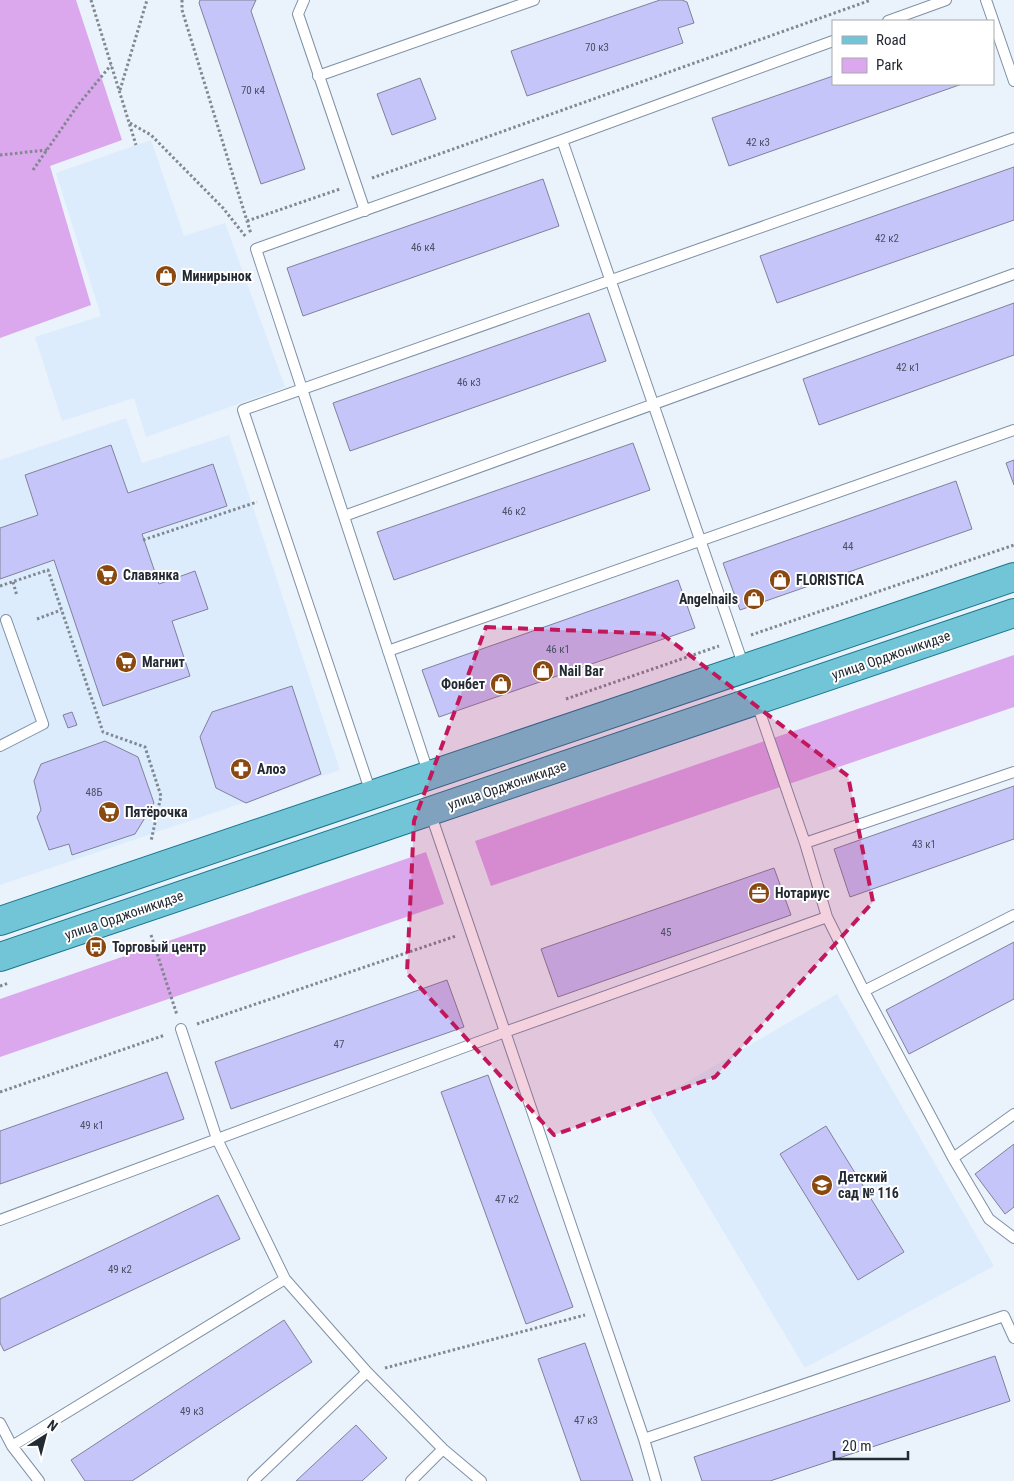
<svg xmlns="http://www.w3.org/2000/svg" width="1014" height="1481" viewBox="0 0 1014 1481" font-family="'Roboto Condensed',sans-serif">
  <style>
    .built { fill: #dcecfd }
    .green { fill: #dba7ed }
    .building { fill: #c5c5f9; stroke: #81819b }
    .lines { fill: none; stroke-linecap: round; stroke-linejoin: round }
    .service-casing { stroke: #7e91a6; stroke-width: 12 }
    .primary-casing { stroke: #19768d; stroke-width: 30 }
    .path { stroke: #818892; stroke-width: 3; stroke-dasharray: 2.5 2.5; stroke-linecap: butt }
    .service { stroke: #fff; stroke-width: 10 }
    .primary { stroke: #71c5d7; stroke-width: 28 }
    .marked { fill: #c2185b; fill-opacity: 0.2; stroke: #c2185b; stroke-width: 4; stroke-dasharray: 10 6; stroke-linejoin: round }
    .labels { text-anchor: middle; stroke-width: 4; stroke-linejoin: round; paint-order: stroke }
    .number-label { font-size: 11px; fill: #4c5164 }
    .poi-label { font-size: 14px; font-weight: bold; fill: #232a33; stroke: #fff; text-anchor: start }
    .street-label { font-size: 14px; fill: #232a33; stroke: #fff }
  </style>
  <rect width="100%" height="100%" fill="#eaf2fc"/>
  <path class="built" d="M151,140L184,236L225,223L285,387L146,437L134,398L62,421L35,337L101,316L56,173Z
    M126,418L142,463L229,435L340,770L0,885V460Z
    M837,994L994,1266L805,1368L648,1105Z"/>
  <path class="green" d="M0,0H76L122,140L50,166L91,305L0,338Z
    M1014,655V707L491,886L475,841Z
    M426,852L444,904L0,1057V999Z"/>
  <path class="building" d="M200,0H256L251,11L305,169L261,184L199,3Z
    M660,0H682L687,2L694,23L678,28L683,43L527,96L511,51Z
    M833,76V84H962L729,166L712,118Z
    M420,78L436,119L392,135L377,94Z
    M1014,167V220L777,303L760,256Z
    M543,179L559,226L303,316L287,268Z
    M1014,303V355L819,425L803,379Z
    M589,313L606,361L350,451L333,403Z
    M633,443L650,490L394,580L377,532Z
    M111,445L128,493L213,464L227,506L142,534L159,584L195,571L208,609L172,621L190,676L103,706L54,560L0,579V528L38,515L25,475Z
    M1014,460V485L1006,463Z
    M956,481L972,529L740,610L723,563Z
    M678,580L695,628L439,717L422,670Z
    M292,686L321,774L246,803L216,788L200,737L212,712Z
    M72,712L77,725L68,728L63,715Z
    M105,741L138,757L154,803L135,834L72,855L69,844L49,850L37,817L41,810L34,781L41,764Z
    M1014,786V839L850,897L834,849Z
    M774,868L791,915L558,997L541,949Z
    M1014,942V999L909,1054L886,1010Z
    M447,980L464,1027L231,1109L215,1062Z
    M167,1072L184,1119L0,1184V1131Z
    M488,1075L573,1307L526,1324L441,1092Z
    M826,1126L904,1252L858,1280L780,1154Z
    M1014,1144V1207L1005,1214L975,1174Z
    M218,1195L240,1239L4,1351L0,1343V1299Z
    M284,1320L312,1362L132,1481H85L71,1460Z
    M585,1343L633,1481H581L538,1359Z
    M995,1356L1010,1401L770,1481H702L694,1457Z
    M356,1425L387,1458L362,1481H296Z"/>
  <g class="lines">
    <g class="service-casing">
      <path id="service" d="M304,0L298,14L365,211
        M986,0L1014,81
        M888,21L946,0
        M318,76L534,0
        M562,140L744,667
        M344,516L1014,274
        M388,651L1014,430
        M756,701L805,843L827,917L864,991L953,1158L989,1219L1014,1238
        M0,746L43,724L6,620
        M429,775L256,249L562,140L833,41
        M371,793L243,410L1014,138
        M430,812L644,1439L656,1481
        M805,843L1014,772
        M864,991L1014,915
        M181,1029L217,1139L285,1279L367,1372L443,1449L481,1481
        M953,1158L1014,1114
        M0,1220L505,1032L827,917
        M0,1423L12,1446L39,1481
        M644,1439L1004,1316L1014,1338
        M12,1446L285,1279
        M253,1481L367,1372
        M411,1481L443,1449"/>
    </g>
    <g class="primary-casing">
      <path id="primary" d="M0,921L1014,577
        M0,957L1014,613"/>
    </g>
    <path class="path" d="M91,0L136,145
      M182,0V10L251,234
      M120,90L147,0
      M130,123L151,135L223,208L246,237
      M0,155L47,150
      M33,170L78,105L111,65
      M372,178L871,0
      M247,221L340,189
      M143,540L257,502
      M13,582L17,596
      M0,586L48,570L103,732L145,747L161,796L151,841
      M37,619L61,610
      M751,635L1014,545
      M566,699L719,646
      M151,935L177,1015
      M0,986L9,983
      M197,1024L456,936
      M0,1092L165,1035
      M385,1368L585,1315"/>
    <use href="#service" class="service"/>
    <use href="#primary" class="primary"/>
  </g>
  <path class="marked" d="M486,627L662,634L848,776L873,902L715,1077L554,1135L407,973L414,821Z"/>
  <defs>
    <g id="shop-disc" transform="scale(1.125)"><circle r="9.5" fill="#894910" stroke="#fff"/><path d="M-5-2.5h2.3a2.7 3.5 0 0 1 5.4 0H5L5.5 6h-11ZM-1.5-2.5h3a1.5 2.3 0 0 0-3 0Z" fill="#fff"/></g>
    <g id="supermarket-disc" transform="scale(1.125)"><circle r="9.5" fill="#894910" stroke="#fff"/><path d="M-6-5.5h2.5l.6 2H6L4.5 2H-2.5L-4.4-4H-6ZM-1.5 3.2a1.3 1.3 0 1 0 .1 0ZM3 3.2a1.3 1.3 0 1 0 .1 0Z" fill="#fff"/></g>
    <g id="pharmacy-disc" transform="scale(1.125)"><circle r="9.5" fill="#894910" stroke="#fff"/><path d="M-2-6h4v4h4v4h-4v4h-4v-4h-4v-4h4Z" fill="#fff"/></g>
    <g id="office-disc" transform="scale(1.125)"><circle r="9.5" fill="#894910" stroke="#fff"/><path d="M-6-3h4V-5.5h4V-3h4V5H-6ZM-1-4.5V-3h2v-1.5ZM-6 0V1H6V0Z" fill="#fff"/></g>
    <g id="bus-disc" transform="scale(1.125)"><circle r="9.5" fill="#894910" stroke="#fff"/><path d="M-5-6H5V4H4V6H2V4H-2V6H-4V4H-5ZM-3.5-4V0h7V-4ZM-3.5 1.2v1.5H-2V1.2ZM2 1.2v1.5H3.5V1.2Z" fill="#fff"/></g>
    <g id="school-disc" transform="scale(1.125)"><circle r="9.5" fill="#894910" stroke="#fff"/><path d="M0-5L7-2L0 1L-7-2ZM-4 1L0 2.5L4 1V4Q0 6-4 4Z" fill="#fff"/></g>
  </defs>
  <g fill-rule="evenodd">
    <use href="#shop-disc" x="166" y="276"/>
    <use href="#supermarket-disc" x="107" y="575"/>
    <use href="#shop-disc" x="780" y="580"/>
    <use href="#shop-disc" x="754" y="599"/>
    <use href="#supermarket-disc" x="126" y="662"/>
    <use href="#shop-disc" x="543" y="671"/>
    <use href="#shop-disc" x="501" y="684"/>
    <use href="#pharmacy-disc" x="241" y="769"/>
    <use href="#supermarket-disc" x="109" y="812"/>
    <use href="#office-disc" x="759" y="893"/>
    <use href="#bus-disc" x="96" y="947"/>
    <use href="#school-disc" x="822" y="1185"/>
  </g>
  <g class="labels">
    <g class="number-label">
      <text x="597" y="51">70 к3</text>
      <text x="253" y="94">70 к4</text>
      <text x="758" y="146">42 к3</text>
      <text x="887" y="242">42 к2</text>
      <text x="423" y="251">46 к4</text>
      <text x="908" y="371">42 к1</text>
      <text x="469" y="386">46 к3</text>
      <text x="514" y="515">46 к2</text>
      <text x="848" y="550">44</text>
      <text x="558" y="653">46 к1</text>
      <text x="94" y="796">48Б</text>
      <text x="924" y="848">43 к1</text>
      <text x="666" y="936">45</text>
      <text x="339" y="1048">47</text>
      <text x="92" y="1129">49 к1</text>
      <text x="507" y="1203">47 к2</text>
      <text x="120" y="1273">49 к2</text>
      <text x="192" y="1415">49 к3</text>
      <text x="586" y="1424">47 к3</text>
    </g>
    <g class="poi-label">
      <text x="182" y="281">Минирынок</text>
      <text x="123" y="580">Славянка</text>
      <text x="796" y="585">FLORISTICA</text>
      <text x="738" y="604" text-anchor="end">Angelnails</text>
      <text x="142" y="667">Магнит</text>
      <text x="559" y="676">Nail Bar</text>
      <text x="485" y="689" text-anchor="end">Фонбет</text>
      <text x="257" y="774">Алоэ</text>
      <text x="125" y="817">Пятёрочка</text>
      <text x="775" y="898">Нотариус</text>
      <text x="112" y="952">Торговый центр</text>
      <text x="838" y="1182">Детский<tspan x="838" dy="16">сад № 116</tspan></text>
    </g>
    <g class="street-label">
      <text transform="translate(891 655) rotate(-19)" y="5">улица Орджоникидзе</text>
      <text transform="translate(507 785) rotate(-19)" y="5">улица Орджоникидзе</text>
      <text transform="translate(124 915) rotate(-19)" y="5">улица Орджоникидзе</text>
    </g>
  </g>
  <rect x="832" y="20" width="162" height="65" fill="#ffffff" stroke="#a7aaad"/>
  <rect x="842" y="36" width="25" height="8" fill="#71c5d7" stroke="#a7aaad"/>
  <text x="876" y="45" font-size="15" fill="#232a33">Road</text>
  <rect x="842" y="58" width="25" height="15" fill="#dba7ed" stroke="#a7aaad"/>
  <text x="876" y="70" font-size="15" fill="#232a33">Park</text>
  <g transform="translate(45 1436) rotate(36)" stroke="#ffffff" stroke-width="4" paint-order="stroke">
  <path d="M0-4L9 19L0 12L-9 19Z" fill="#232a33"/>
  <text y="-8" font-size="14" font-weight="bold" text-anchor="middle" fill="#232a33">N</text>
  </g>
  <path d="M834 1451v8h74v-8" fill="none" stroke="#232a33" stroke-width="2.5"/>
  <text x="842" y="1451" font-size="15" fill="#232a33" stroke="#ffffff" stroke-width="4" paint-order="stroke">20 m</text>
</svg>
